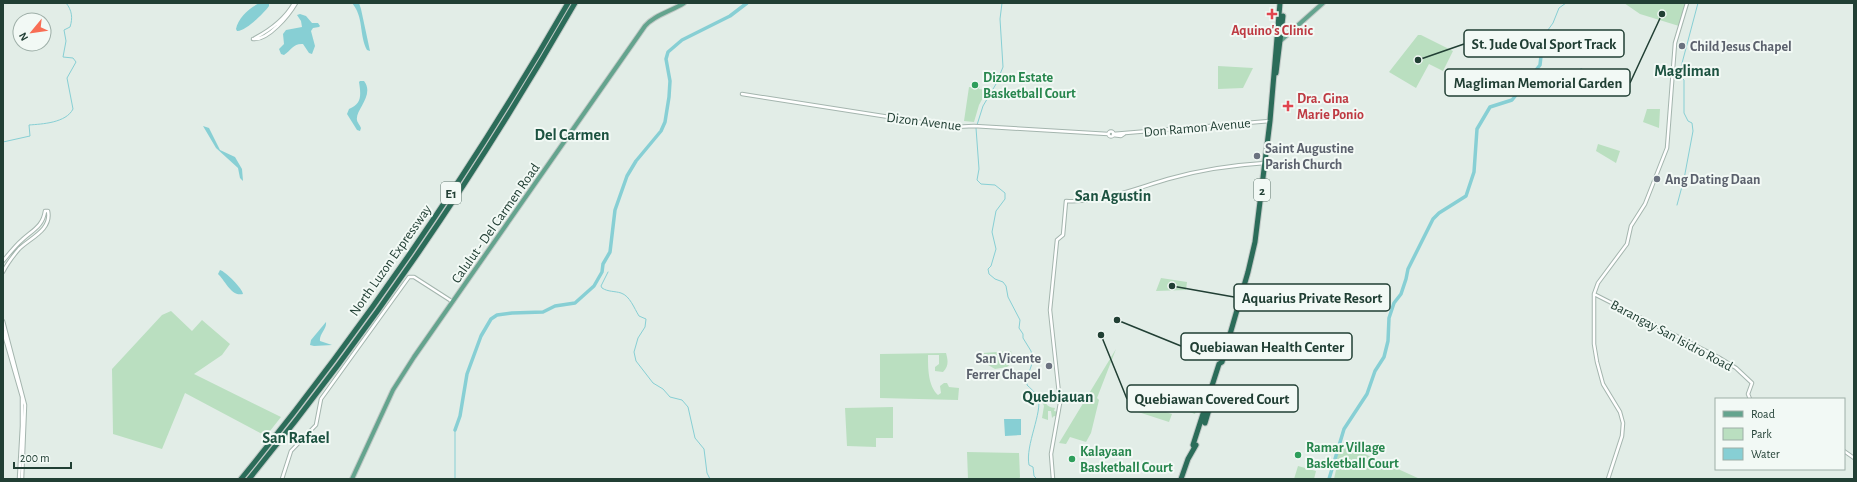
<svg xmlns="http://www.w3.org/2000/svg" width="1857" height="482" viewBox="0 0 1857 482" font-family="'Alegreya Sans',sans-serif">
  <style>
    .green { fill: #badfc0 }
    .water { fill: #87cfd4 }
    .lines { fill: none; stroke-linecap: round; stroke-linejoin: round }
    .stream { stroke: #87cfd4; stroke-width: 1 }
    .river { stroke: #87cfd4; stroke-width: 3.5 }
    .minor-casing { stroke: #a4b5ae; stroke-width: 4.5 }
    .major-casing { stroke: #c1c9c6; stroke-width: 6 }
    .highway-casing { stroke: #c1c9c6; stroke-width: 7 }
    .minor { stroke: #fff; stroke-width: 2.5 }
    .major { stroke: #64a48e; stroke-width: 4 }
    .highway { stroke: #2b6c59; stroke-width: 5 }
    .health-dot { fill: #e0444e; stroke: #f2f9f5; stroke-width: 1.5 }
    .worship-dot { fill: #6b7280; stroke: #f2f9f5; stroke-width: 1.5 }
    .leisure-dot { fill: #2e9e5b; stroke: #f2f9f5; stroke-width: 1.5 }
    .labels { text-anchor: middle; stroke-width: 4; stroke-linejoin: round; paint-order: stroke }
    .shield { fill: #f2f9f5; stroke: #60776e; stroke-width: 1 }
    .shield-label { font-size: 13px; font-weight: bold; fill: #213f34 }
    .health-label { font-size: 14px; font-weight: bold; fill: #be3a42; stroke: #f2f9f5 }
    .worship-label { font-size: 14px; font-weight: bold; fill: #5b616d; stroke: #f2f9f5; text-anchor: start }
    .leisure-label { font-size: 14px; font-weight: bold; fill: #27864d; stroke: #f2f9f5; text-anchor: start }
    .street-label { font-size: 14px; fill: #213f34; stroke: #f2f9f5 }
    .quarter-label { font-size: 16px; font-weight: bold; fill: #1c5240; stroke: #f2f9f5 }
    .leader { fill: none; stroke: #213f34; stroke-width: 1.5 }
    .callout-dot { fill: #213f34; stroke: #f2f9f5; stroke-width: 1.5 }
    .callout { fill: #f2f9f5; stroke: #213f34; stroke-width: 1.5 }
    .callout-label { font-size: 15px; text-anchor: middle; font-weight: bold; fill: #213f34 }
  </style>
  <rect width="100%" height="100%" fill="#e2ede7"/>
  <path class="green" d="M570,3H574L472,172L403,271V268Z
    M1624,3H1687L1679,26L1640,14Z
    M1418,35H1421L1453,51L1443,71L1429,64L1416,88L1389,72Z
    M1218,66L1253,68L1243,88L1218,89Z
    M971,82L980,84L979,89L987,90L979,105L974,122L964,121L969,87L979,88L971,86Z
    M1647,109H1660L1659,128L1643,122Z
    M1598,144L1620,151L1616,163L1596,151Z
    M1161,278L1187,282L1186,290L1156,291Z
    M394,281H396L360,334L248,479H243Z
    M171,311L192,331L202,320L230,344L222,355L194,374L281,417L266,436L185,393L162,449L113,434L112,369L162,315Z
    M1116,349L1097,398L1099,400L1091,433L1086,442L1070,437L1066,444L1059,443Z
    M1011,351L1014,361L1007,367L995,369L983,362L977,355L983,353Z
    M946,353C948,360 949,366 943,372L935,371V367L939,364V355H928C928,368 928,386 938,395L941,393L940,386L944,383H947L949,387L959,388L958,400L880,398V354Z
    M1192,387L1203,391L1195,414L1184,410Z
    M1038,393H1043C1045,402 1045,407 1055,408L1054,411L1059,412V417L1054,416L1052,418L1051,411H1048V420L1042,418L1044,406Z
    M1135,402L1172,414L1169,422L1132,410Z
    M893,407V438H876V447L847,446L845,408Z
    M1343,444L1420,479H1331H1334L1336,470L1333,469L1339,445Z
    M967,452L1019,453L1020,477L1019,479H968Z
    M1298,466L1316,471L1314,479H1294Z"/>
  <path class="water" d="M260,3H269V6C264,13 245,32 237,31L236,29C238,18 250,7 260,3Z
    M352,3H359L361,9L370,51L367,50C359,35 364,17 352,3Z
    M300,14L306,16L312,23H318L320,26L319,27L313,28L311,31L315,46L312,54L309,53L303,44C294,43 291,50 284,55L281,54L279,49L284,44L283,34L286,30L302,27L301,21L297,15Z
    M1581,68L1588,72L1593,81L1592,82L1574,78V75Z
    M360,81H364C375,95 355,110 357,120C357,122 360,125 361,128L360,131L357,130L347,114L349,109C362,104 361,95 359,82Z
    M203,126L209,128L220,150L235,157L242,169L243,181L240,178L238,168L216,148Z
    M220,270C225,271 243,289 243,294C231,297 225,280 218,274Z
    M326,322C327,329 319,334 320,341L332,345L314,346L310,345L311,340Z
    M1004,419H1021V435L1005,436Z"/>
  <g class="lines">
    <path class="stream" d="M1542,47L1545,34L1553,23L1559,8L1566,3
      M977,125L983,106L996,84L1003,67L1000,19L1002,3
      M976,128L979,169L977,180L981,184L995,185L1005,193V199L996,211L992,232L996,249L991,266L988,269L989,274L995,279L1003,282L1006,286L1008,297L1020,320L1019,328L1023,334V338L1031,351L1033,361L1028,375L1027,385C1030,388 1036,393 1038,397C1043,412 1025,445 1029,465L1033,467L1034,476L1037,479
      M3,142L30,136L29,125C42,124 66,123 73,109L67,78L76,62L73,58L63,57L66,41L64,30L70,27C73,18 72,10 66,3
      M1677,205L1684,179L1693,131L1692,123L1688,121L1684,113V80L1681,77V67L1698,3
      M608,272L601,286L602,288C608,292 615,291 621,293C630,296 634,308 639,316L646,319L645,327L638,338L634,352L636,361L653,383L663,389L670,397L682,400L688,407L695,438L704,449L707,473L710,479
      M455,479V430"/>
    <path class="river" d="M455,430L460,416L467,374L481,336L491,319L497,315L512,313L543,312L555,306L575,303L594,286L602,272L603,264L610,252L615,210L627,176L636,161L661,131L665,122L669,97L670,81L666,59L668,52L682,40L730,16L747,3
      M1329,479L1344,429L1367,394L1375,371L1384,357L1388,341L1389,318L1394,303L1401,294L1406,279L1408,269L1433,219L1439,213L1466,196L1474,172L1477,129L1490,107L1512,100L1540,65L1542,47"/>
    <g class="minor-casing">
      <path id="minor" d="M255,38C272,29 285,19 294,3
        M253,39C268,41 289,15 296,3
        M742,94L953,127L974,126L1108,134
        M1108.5 134a2.5 2.5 0 1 1 5 0a2.5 2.5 0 1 1-5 0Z
        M1113,134L1270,121
        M1113,135L1121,136L1124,134
        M3,261C9,254 15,246 22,240C33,230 43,226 45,211
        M3,272C7,264 13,256 19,249C30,238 52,230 48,211H45
        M1594,294L1718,357L1736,368L1752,383L1748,394L1750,399
        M3,321L25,405L22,479
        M3,331L22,397V426L19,479
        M1844,451L1854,458
        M282,479L291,451L316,425L321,399L409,277H414L453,302
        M1053,479L1051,454L1060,403L1050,310L1057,240L1063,235L1066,201C1102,203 1134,189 1168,179C1199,170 1233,165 1265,163
        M1608,479L1622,436L1623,423L1620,412L1603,384L1597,362L1594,344V294L1598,283L1627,244L1631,226L1645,204L1667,148L1675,43L1687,3"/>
    </g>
    <g class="major-casing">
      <path id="major" d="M1278,43L1323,3
        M352,479L393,390L414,357L645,26C654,15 672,11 684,3"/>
    </g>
    <g class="highway-casing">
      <path id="highway" d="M1276,73L1283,16
        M1205,423L1213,396
        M1194,447L1193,445L1219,364L1222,362L1248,272L1255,242L1270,121L1280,3
        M241,479C363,329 472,170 568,3
        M249,479C371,330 479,170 575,3
        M1181,479L1188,459L1196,445"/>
    </g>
    <use href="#minor" class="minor"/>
    <use href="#major" class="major"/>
    <use href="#highway" class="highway"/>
  </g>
  <g class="health-dot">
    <path d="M1270 8h4v4h4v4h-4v4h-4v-4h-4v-4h4z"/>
    <path d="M1286 100h4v4h4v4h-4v4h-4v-4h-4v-4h4z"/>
  </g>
  <g class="worship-dot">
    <circle cx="1682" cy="46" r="4"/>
    <circle cx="1257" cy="156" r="4"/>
    <circle cx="1657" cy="179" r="4"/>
    <circle cx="1049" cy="366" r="4"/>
  </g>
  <g class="leisure-dot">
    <circle cx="975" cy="85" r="4"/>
    <circle cx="1298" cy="455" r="4"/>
    <circle cx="1072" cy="459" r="4"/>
  </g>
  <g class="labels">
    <g class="shield">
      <rect x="1254" y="179" width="16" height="22" rx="3"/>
      <rect x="441" y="182" width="20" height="22" rx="3"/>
    </g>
    <g class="shield-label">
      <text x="1262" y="195">2</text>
      <text x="451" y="198">E1</text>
    </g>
    <g class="health-label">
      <text x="1272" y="35">Aquino's Clinic</text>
      <text x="1297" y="103" text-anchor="start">Dra. Gina<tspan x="1297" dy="16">Marie Ponio</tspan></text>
    </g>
    <g class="worship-label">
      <text x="1690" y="51">Child Jesus Chapel</text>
      <text x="1265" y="153">Saint Augustine<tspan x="1265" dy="16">Parish Church</tspan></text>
      <text x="1665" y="184">Ang Dating Daan</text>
      <text x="1041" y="363" text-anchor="end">San Vicente<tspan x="1041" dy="16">Ferrer Chapel</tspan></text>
    </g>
    <g class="leisure-label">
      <text x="983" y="82">Dizon Estate<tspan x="983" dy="16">Basketball Court</tspan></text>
      <text x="1306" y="452">Ramar Village<tspan x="1306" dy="16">Basketball Court</tspan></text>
      <text x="1080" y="456">Kalayaan<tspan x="1080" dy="16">Basketball Court</tspan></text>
    </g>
    <g class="street-label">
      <text transform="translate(924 121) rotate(7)" y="5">Dizon Avenue</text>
      <text transform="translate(1197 127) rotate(-5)" y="5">Don Ramon Avenue</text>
      <text transform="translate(495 223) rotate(-55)" y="5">Calulut - Del Carmen Road</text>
      <text transform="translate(390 260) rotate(-55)" y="5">North Luzon Expressway</text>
      <text transform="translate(1672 335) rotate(28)" y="5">Barangay San Isidro Road</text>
    </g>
    <g class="quarter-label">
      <text x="1687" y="76">Magliman</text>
      <text x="572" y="140">Del Carmen</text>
      <text x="1113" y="201">San Agustin</text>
      <text x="1058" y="402">Quebiauan</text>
      <text x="296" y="443">San Rafael</text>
    </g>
  </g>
  <path class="leader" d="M1418 60L1464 44M1662 14L1630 83M1172 286L1234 297M1117 320L1181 346M1101 335L1127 399"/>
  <g class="callout-dot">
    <circle cx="1418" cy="60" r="4"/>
    <circle cx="1662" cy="14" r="4"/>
    <circle cx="1172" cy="286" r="4"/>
    <circle cx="1117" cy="320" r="4"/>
    <circle cx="1101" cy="335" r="4"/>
  </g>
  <g class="callout">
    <rect x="1464" y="30" width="160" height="27" rx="4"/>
    <rect x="1445" y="69" width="185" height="27" rx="4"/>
    <rect x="1234" y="284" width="156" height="27" rx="4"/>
    <rect x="1181" y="333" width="171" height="27" rx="4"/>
    <rect x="1127" y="385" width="171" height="27" rx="4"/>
  </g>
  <g class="callout-label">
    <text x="1544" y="49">St. Jude Oval Sport Track</text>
    <text x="1538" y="88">Magliman Memorial Garden</text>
    <text x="1312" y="303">Aquarius Private Resort</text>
    <text x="1267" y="352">Quebiawan Health Center</text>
    <text x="1212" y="404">Quebiawan Covered Court</text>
  </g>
  <rect width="1857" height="482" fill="none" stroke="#213f34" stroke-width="8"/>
  <rect x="1715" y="398" width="130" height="72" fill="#f2f9f5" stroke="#9eafa8"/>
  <rect x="1723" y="411" width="20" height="6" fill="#64a48e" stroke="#9eafa8"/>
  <text x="1751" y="418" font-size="12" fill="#213f34">Road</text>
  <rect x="1723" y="428" width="20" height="12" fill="#badfc0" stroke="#9eafa8"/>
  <text x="1751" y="438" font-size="12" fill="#213f34">Park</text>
  <rect x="1723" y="448" width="20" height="12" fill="#87cfd4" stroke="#9eafa8"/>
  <text x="1751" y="458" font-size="12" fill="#213f34">Water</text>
  <g transform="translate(32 32) rotate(241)"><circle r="19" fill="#f2f9f5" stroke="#9eafa8"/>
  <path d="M0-3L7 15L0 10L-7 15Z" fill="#f86e55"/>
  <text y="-6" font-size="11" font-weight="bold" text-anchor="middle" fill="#213f34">N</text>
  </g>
  <path d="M14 462v6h57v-6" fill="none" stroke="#213f34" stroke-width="2"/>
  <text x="20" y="462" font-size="12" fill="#213f34" stroke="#f2f9f5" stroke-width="3" paint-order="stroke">200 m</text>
</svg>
